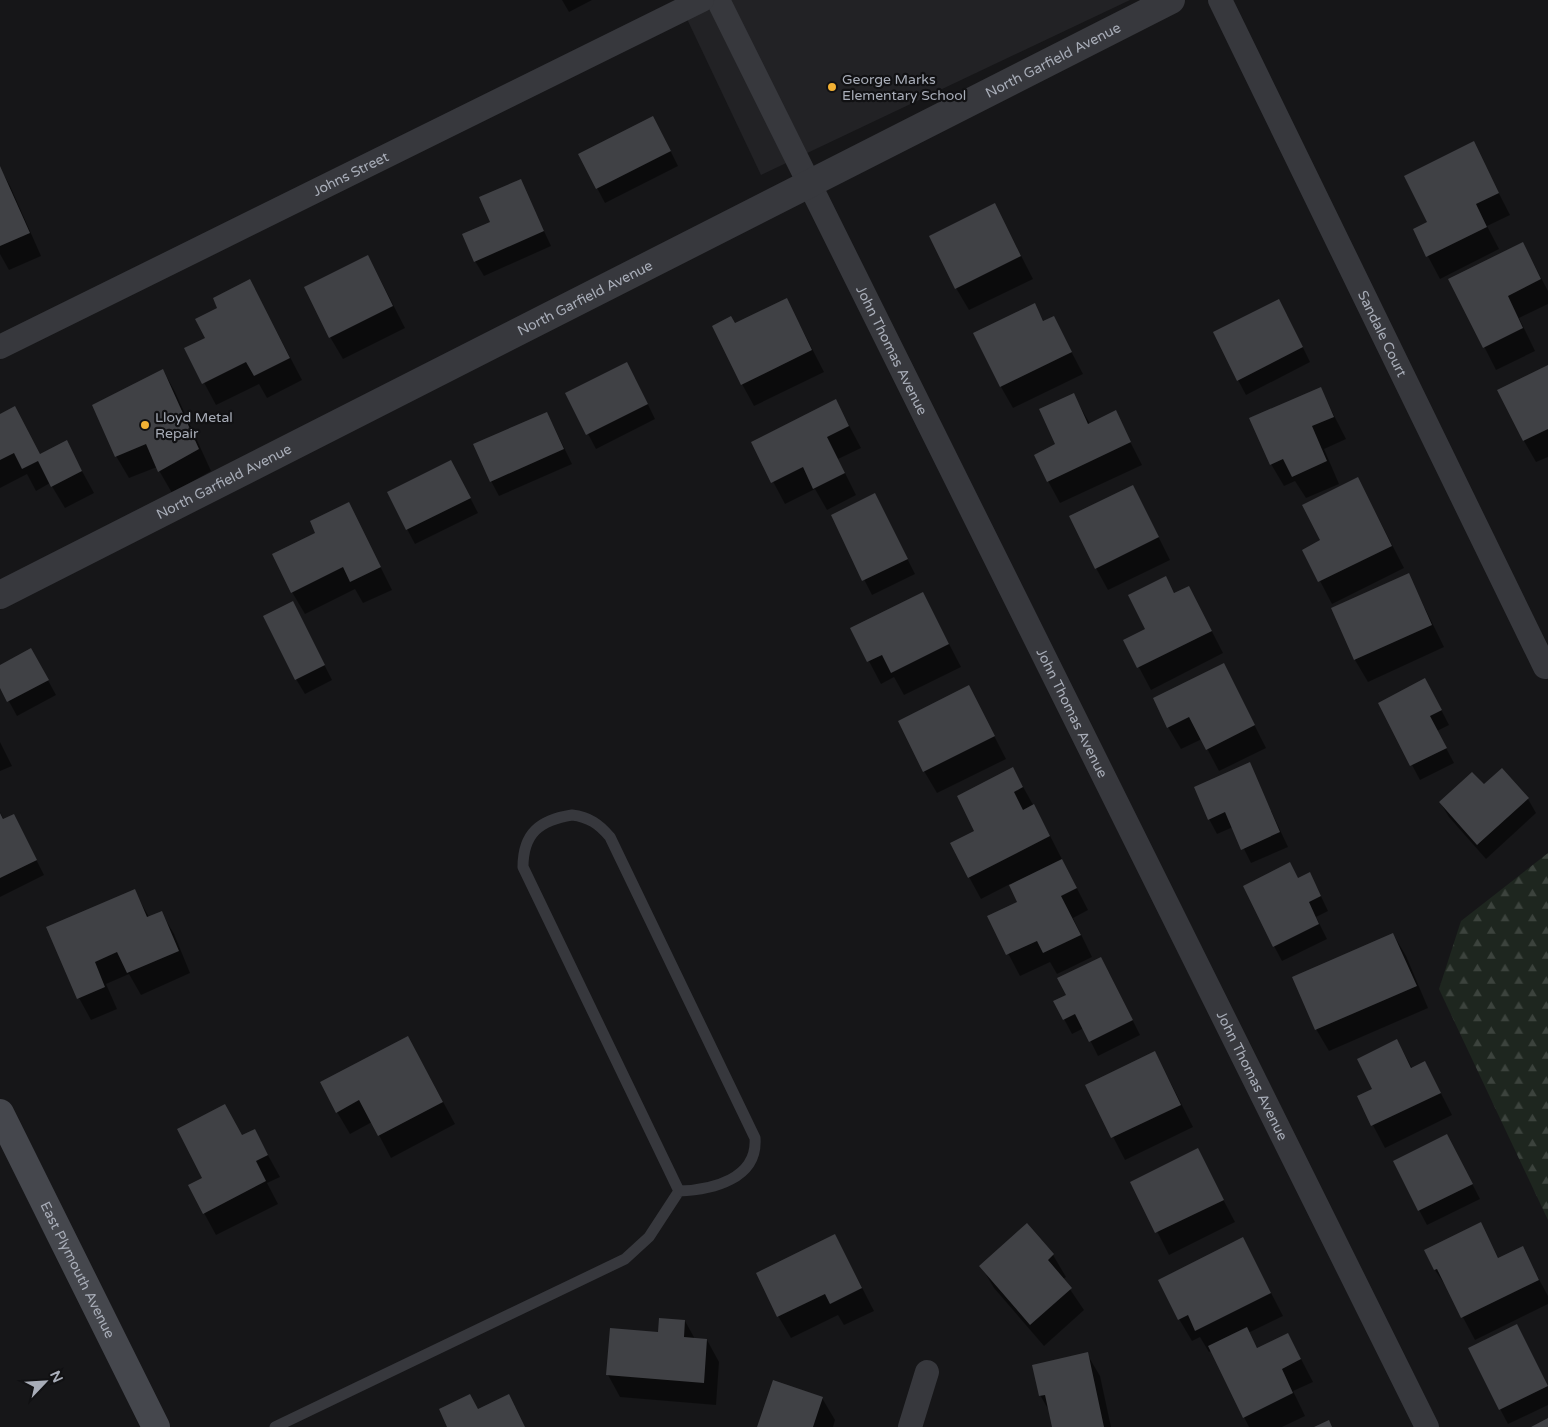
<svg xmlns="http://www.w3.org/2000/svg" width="1548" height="1427" viewBox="0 0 1548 1427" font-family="'Varela Round',sans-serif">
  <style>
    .built { fill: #222225 }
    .forest { fill: url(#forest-firs) }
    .shadow { fill: #0007 }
    .building { fill: #404145 }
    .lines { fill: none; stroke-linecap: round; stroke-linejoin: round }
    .service { stroke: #37383d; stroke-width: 11 }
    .minor { stroke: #37383d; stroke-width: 24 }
    .tertiary { stroke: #37383d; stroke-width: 28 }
    .secondary { stroke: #45474d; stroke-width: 28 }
    .poi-dot { fill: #f2b134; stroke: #111113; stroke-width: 2 }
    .labels { text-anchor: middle; stroke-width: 4.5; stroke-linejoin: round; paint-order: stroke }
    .street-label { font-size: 14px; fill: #a8adb8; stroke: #111113 }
    .poi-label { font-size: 14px; fill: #a8adb8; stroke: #111113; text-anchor: start }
  </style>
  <defs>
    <pattern id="forest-firs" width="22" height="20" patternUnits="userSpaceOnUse" patternTransform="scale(1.25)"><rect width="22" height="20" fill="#1e261f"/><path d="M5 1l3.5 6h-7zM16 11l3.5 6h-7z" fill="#3c433d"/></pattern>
  </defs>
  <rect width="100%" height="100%" fill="#161618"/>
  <path class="built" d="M678,0H1130L761,175Z"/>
  <path class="forest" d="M1548,853V1220L1439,989L1461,921Z"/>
  <path class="shadow" d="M562,0H592L569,12Z
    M661,132L678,166L605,203L597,188Z
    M1473,143L1510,215L1487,226L1499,249L1440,279L1414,230L1428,223Z
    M0,168L10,186L41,256L9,270L0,254Z
    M520,180L551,246L484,276L475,261L492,223Z
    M995,205L1033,279L969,310L956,288Z
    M1523,244L1548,291V304L1519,318L1535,351L1496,370L1450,279Z
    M368,256L405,328L343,359L330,337Z
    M250,281L302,380L267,398L259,384L216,405L186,349L207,338L219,308Z
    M787,300L824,372L754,406L742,384L735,325Z
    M1034,305L1044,322L1053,317L1083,374L1013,408L1001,387Z
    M1287,315L1310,362L1246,395L1238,380Z
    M1548,366V457L1536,462L1524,441Z
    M163,370L175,392L211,471L172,493L157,467L129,478L116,456Z
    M635,378L655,419L596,449L567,394Z
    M1320,388L1346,439L1324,449L1339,484L1306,498L1295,481L1284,486L1271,464Z
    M1073,394L1090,424L1115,412L1142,465L1060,503L1048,481Z
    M836,401L861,448L838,459L856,495L827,510L815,489L785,504L752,442Z
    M547,413L572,464L499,496L491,481Z
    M0,415L40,455L66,442L94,493L65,508L50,483L36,491L27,474L0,488Z
    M459,476L478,513L415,544L407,529Z
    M1358,479L1404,568L1332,604L1304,550L1322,541Z
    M1133,486L1170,560L1108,590L1096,568Z
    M875,495L915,574L872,595L832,516Z
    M349,504L392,590L363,603L355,589L305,614L292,592L317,533Z
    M1408,574L1444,647L1368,682L1355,660L1332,608Z
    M1165,578L1175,594L1189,587L1223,653L1151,690L1125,641L1147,629Z
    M923,594L961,667L904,695L894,677L881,684L852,629Z
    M300,617L332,680L305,694L296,679Z
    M39,664L56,695L17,716L0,685V666Z
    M1224,665L1266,748L1219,771L1202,739L1181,749L1168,727Z
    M969,687L1006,759L937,793L924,771Z
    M1433,694L1449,725L1437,731L1454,763L1420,780L1379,703Z
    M0,742L12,766L0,771Z
    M1249,764L1288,847L1251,863L1233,827L1217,834L1209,819Z
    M1013,769L1046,828L1088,910L1073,918L1092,957L1057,974L1050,962L1020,976L989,917L1019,902L1010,884L981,899L969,877L976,831Z
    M1484,786L1528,799L1536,813L1486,859L1449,817L1440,802Z
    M0,812L4,820L14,816L44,875L0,897Z
    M1298,879L1317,888L1328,911L1316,917L1327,939L1282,961L1274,946Z
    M134,891L149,917L161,912L174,934L190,973L141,995L129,974L106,984L117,1009L91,1020L79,998L48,928Z
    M1393,934L1406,956L1428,1008L1329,1051L1316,1029Z
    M1109,973L1140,1035L1098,1056L1084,1028L1072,1034L1055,1002Z
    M408,1037L455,1124L391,1158L372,1122L350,1134L337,1112Z
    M1397,1041L1412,1068L1425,1062L1452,1115L1385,1148L1358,1097L1373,1090Z
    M1155,1052L1193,1127L1125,1160L1087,1086Z
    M254,1130L280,1177L267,1183L278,1204L216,1235L204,1213V1178L242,1137Z
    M1447,1135L1480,1199L1427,1225L1419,1210Z
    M1197,1150L1235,1222L1169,1255L1132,1182Z
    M1480,1224L1499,1259L1522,1248L1548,1296V1304L1475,1340L1449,1291L1435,1270Z
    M835,1235L874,1311L844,1325L838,1315L791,1338L778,1316Z
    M1243,1239L1283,1316L1248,1333L1258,1349L1288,1334L1313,1382L1293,1391L1305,1416L1282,1427H1249L1211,1351L1209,1352L1200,1337L1192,1341L1179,1319Z
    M1053,1255L1066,1277L1063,1279L1084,1310L1044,1346L994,1288L981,1266Z
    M685,1321L695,1339L707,1340L719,1362L716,1405L620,1397L608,1375L659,1333Z
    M1517,1325L1548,1387V1405L1508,1424L1500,1409Z
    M1087,1354L1100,1376L1111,1427H1054L1051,1414L1040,1395Z
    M822,1398L835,1420L833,1427H759Z"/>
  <path class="building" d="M653,116L671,151L596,189L578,154Z
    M1474,141L1499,193L1476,204L1487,227L1426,257L1413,229L1427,222L1404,176Z
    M0,166L30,233L0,246Z
    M521,179L544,231L474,262L462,234L490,222L479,197Z
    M995,203L1021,256L955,289L929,236Z
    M1523,242L1541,279L1508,296L1523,328L1483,348L1448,279Z
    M368,255L393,306L329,338L304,287Z
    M250,279L290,358L254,376L246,362L202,384L184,348L205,338L195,319L217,308L213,298Z
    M787,298L812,350L741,385L712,326L731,316L735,323Z
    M1279,299L1303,347L1237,381L1213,332Z
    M1035,303L1043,321L1054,316L1072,352L1000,387L973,333Z
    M627,362L648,404L586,435L565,393Z
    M1548,365V429L1523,441L1497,390Z
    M163,369L199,449L158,472L146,444L115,457L92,405Z
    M1321,387L1334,417L1312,426L1327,461L1292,477L1283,459L1270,465L1249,418Z
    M1074,393L1088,424L1116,410L1131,442L1047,482L1034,455L1055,444L1039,409Z
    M836,399L849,426L827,437L845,473L813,489L803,467L771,483L751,442Z
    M15,406L40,454L67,440L82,471L51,487L38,461L22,469L14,453L0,460V414Z
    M547,412L564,449L490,482L473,444Z
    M451,460L471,498L406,530L387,492Z
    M1358,477L1392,546L1318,582L1302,550L1320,540L1302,505Z
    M1133,485L1159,537L1095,569L1069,516Z
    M875,493L908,559L862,581L831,515Z
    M349,502L381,567L350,582L343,567L291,593L272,554L315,533L310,521Z
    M1409,573L1432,625L1354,660L1331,608Z
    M1166,576L1174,593L1189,586L1212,631L1137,668L1123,640L1145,629L1128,595Z
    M923,592L949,644L891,673L882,655L867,662L850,628Z
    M293,601L325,665L295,680L263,616Z
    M31,648L49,680L7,702L0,688V665Z
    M1224,663L1255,725L1206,750L1189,717L1167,728L1153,698Z
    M1425,678L1442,710L1430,716L1447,748L1410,766L1378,703Z
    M969,685L995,736L923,772L898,721Z
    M1250,762L1280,832L1241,850L1225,812L1208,820L1194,787Z
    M1013,767L1023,787L1014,792L1023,810L1034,804L1050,836L968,878L950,843L974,831L957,796Z
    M1502,768L1529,798L1477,845L1439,802L1472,772L1484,784Z
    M0,813L3,819L14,814L37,860L0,878Z
    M1062,859L1077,888L1061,896L1081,935L1043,953L1037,941L1006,955L987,916L1017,902L1009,885Z
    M1290,862L1298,878L1310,872L1321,896L1309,902L1319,924L1273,947L1243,886Z
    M135,889L147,917L162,911L179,951L127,973L117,952L95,962L105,987L77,999L46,927Z
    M1393,933L1417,986L1315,1030L1292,977Z
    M1101,957L1133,1020L1089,1042L1075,1014L1063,1020L1053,1001L1066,995L1057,978Z
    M408,1036L443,1102L378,1136L359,1100L336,1113L320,1082Z
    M1397,1039L1411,1068L1425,1061L1441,1093L1371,1126L1357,1096L1372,1089L1357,1059Z
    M1155,1051L1181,1105L1111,1138L1085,1085Z
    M225,1104L242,1135L255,1129L268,1155L256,1161L266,1181L203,1214L188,1185L202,1178L177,1129Z
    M1447,1134L1473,1184L1418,1211L1393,1161Z
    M1198,1148L1224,1200L1155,1233L1130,1182Z
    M1481,1222L1498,1258L1523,1246L1539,1280L1461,1318L1437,1269L1434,1270L1424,1250Z
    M1027,1223L1054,1254L1048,1260L1072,1288L1030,1325L979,1266Z
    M835,1234L862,1288L830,1304L825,1294L777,1317L756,1273Z
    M1243,1237L1271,1293L1195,1331L1188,1315L1178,1320L1158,1280Z
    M659,1318L685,1320L684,1337L707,1339L704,1383L606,1375L610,1328L658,1332Z
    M1517,1324L1548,1386L1499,1410L1468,1348Z
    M1247,1327L1257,1348L1288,1333L1301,1359L1282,1369L1293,1393L1243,1418L1208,1346Z
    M1088,1352L1104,1427H1052L1045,1395L1039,1396L1032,1365Z
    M773,1380L823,1397L813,1427H757Z
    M470,1394L478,1409L509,1394L525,1427H447L439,1409Z
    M1548,1418V1427H1531Z
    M1329,1420L1332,1427H1314Z"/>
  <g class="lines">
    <path class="service" d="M572,815C589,817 599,824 610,837L755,1138C758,1179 712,1190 679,1191L523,867C523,833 540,820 572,815Z
      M275,1427L625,1259L649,1237L679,1191"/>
    <g class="minor">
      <path id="s1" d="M718,0L1427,1427"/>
      <path id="s2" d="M1220,0L1545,667"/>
      <path id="s3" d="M0,347L702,0"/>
      <path d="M910,1427L927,1372"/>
    </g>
    <path class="tertiary" id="s4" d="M0,595L1171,0"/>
    <path class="secondary" id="s5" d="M0,1113L156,1427"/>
  </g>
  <g class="poi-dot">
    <circle cx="832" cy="87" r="5"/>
    <circle cx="145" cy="425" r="5"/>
  </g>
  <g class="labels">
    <g class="street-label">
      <text dy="5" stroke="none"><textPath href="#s4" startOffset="1181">North Garfield Avenue</textPath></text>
      <text dy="5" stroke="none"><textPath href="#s3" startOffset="391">Johns Street</textPath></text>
      <text dy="5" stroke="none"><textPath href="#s4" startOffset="656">North Garfield Avenue</textPath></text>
      <text dy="5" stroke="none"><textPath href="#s2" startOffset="371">Sandale Court</textPath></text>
      <text dy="5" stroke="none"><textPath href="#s1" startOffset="391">John Thomas Avenue</textPath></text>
      <text dy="5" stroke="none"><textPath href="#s4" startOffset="251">North Garfield Avenue</textPath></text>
      <text dy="5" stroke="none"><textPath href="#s1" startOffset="796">John Thomas Avenue</textPath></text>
      <text dy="5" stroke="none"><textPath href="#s1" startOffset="1201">John Thomas Avenue</textPath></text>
      <text dy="5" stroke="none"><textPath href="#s5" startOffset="175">East Plymouth Avenue</textPath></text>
    </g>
    <g class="poi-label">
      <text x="842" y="84">George Marks<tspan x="842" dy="16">Elementary School</tspan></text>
      <text x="155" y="422">Lloyd Metal<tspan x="155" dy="16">Repair</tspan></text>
    </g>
  </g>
  <g transform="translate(45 1382) rotate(65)" stroke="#111113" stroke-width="4" paint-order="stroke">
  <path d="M0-4L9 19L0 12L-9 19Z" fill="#a8adb8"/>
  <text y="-8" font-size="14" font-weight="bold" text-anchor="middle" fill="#a8adb8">N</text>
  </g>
</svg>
